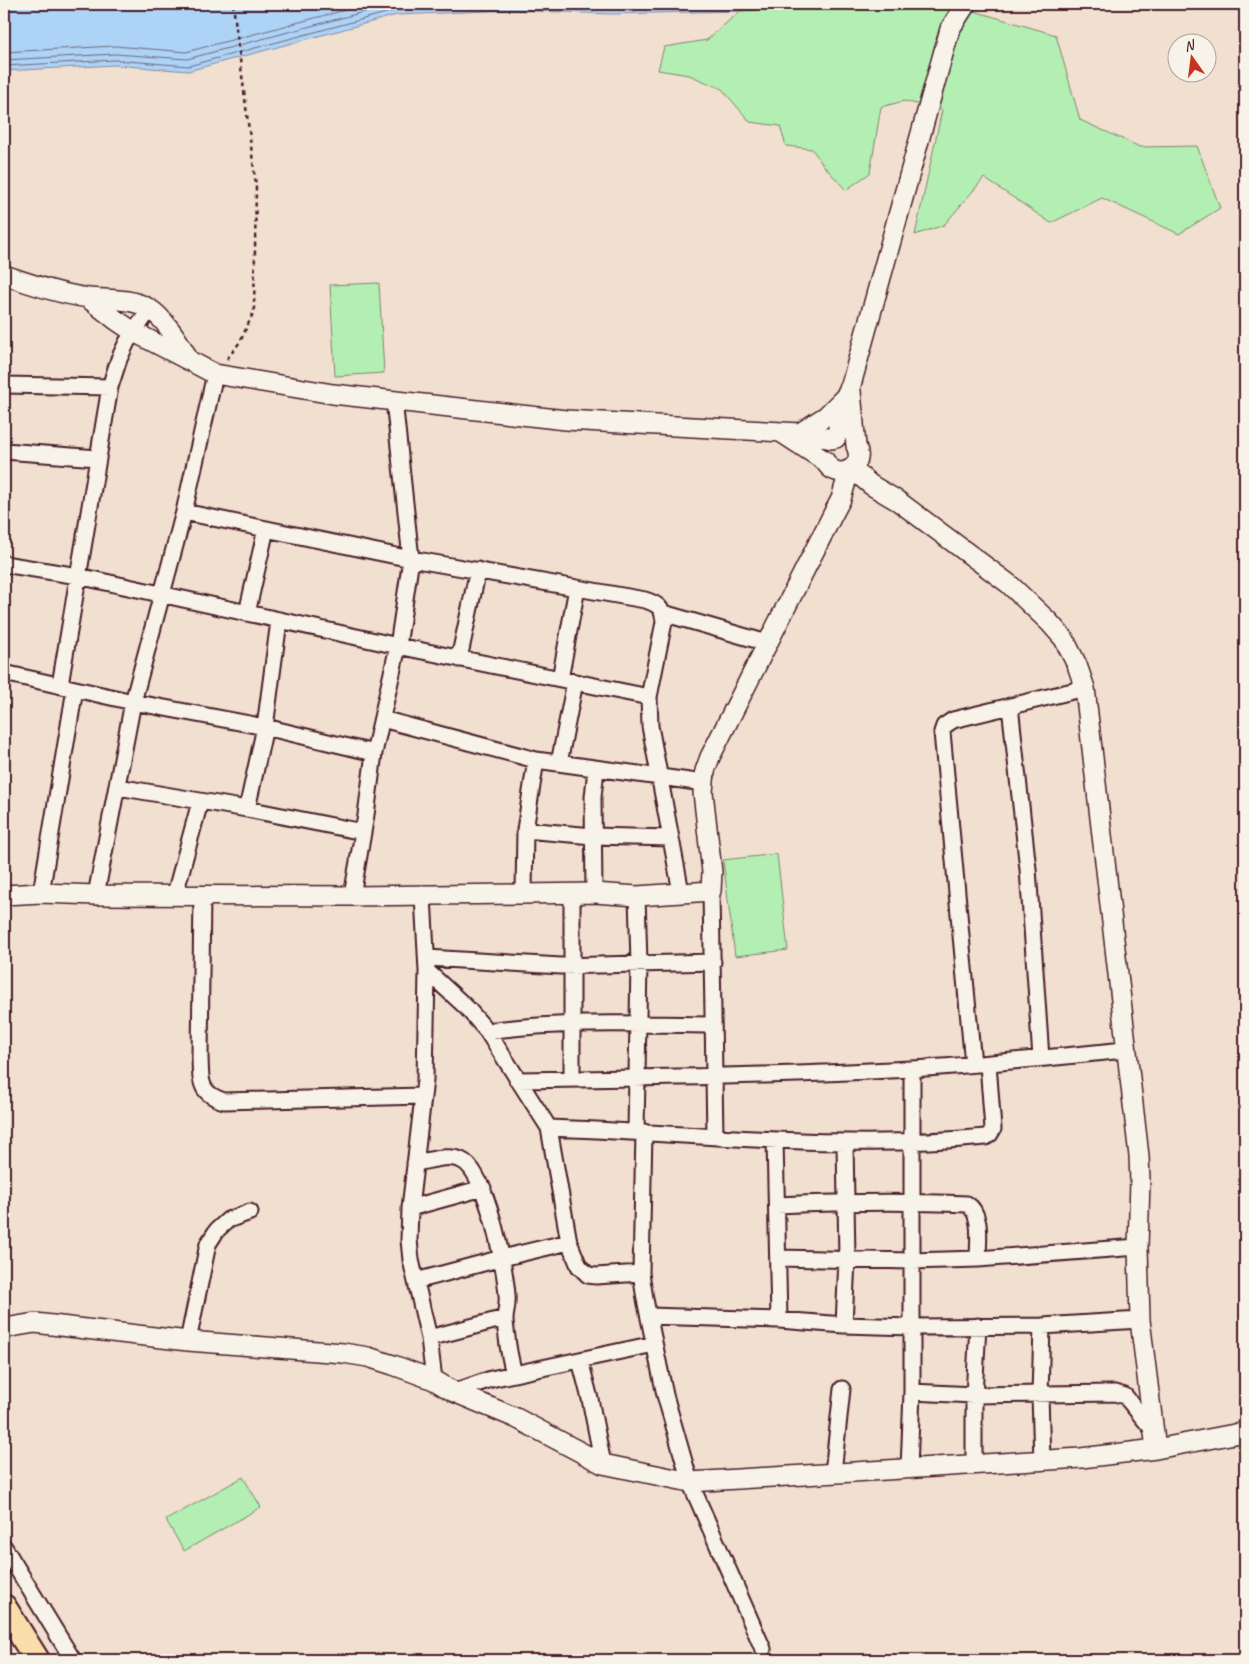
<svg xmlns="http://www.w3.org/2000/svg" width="1249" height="1664" viewBox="0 0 1249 1664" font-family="Caveat,sans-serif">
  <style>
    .green { fill: #b3eeb2; stroke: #7e866e }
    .water { fill: #add3f6; stroke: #858ba5 }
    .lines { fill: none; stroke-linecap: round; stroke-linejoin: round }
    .shore { stroke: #72677c; stroke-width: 1 }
    .minor-casing { stroke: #4a1f2b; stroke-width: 19 }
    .tertiary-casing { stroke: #4a1f2b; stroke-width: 22 }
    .primary-casing { stroke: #4a1f2b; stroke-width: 28 }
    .path { stroke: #4a1f2b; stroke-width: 2.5; stroke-dasharray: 4 4; stroke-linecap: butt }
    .minor { stroke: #f7f3e8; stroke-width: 15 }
    .tertiary { stroke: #f7f3e8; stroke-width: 19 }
    .primary { stroke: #f9ddab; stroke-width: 24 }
  </style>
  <rect width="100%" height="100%" fill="#f1dfcf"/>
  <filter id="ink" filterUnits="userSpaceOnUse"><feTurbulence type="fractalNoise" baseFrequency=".02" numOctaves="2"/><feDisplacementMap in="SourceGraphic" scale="10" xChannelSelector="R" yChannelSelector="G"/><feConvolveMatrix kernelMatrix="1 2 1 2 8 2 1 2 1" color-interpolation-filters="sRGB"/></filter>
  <g filter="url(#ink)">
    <path class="green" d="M830,4H950L1056,35L1080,120L1140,147L1197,146L1220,208L1179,234L1102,198L1051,223L984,178L944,225L915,235L942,110L904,101L881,107L870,173L846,190L823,165L812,149L786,146L780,126L750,122L722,89L689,75L658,70L664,47L707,40L740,11Z
      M379,283L384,373L335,376L330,285Z
      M777,854L788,950L735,956L723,860Z
      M243,1477L261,1507L184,1551L166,1520Z"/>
    <path class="water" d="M4,4H830L740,11L611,14L511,10L397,15L188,71L115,65L4,71Z"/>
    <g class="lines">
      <path class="shore" d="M4,52L115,46L186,52L368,4
        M4,60L115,54L187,59L394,4H403
        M4,66L115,60L188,66L397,10L511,5L612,9L767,4"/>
      <g class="minor-casing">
        <path id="minor" d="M4,385L110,387
          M4,451L98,458
          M184,512L411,559L645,600C658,604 663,608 664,622L649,697L650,726L681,892
          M4,564L78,576L398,646L649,697
          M247,613L266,529
          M663,613L767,643
          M459,659L478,570
          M4,673L133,702L265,727L374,753
          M560,679L577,588
          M60,685L110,387L119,359L127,342L150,309
          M1010,706L1028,869L1041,1058
          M382,719L536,760L704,783
          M559,763L575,682
          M118,787L247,809L363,832
          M247,809L265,727L279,621
          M525,830L593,836L671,838
          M711,891L715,1137
          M41,893L75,689
          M524,893L525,830L536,760
          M572,893V1079
          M594,893L593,797L596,769
          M175,894L200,802
          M96,895L133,702L184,512L215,374
          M202,895L200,1057C201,1080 198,1093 224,1101L423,1096
          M352,896L366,815L374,753L398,646L411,559L394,400
          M423,896L427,971L425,1080L410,1208L409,1240L411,1260L429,1338L434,1380
          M427,958L561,966L713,962
          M427,971L466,1007L487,1031L549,1128L569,1242L579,1266L588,1275L596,1276L641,1273
          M487,1031C562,1021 637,1024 713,1025
          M973,1064L942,732L944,726L953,720L1085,688
          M517,1080C648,1078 780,1076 911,1069C983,1065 1054,1057 1126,1050
          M549,1128C694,1133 840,1151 986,1137L990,1134L993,1129L988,1064
          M636,1131L639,963L637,896
          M644,1132L641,1273L645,1299L665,1395L690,1482L763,1649
          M775,1140L779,1320
          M415,1163C429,1161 448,1154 461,1160C487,1170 505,1268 507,1295C508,1303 506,1310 505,1318C505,1324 506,1331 507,1337C508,1349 511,1362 514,1374
          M777,1205C841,1202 904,1201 967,1204C983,1214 978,1242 978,1259
          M410,1208L483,1188
          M778,1258L911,1261L978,1259L1138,1247
          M416,1281L502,1258L569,1242
          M649,1316L779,1320L844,1325L912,1327L1042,1326L1140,1320
          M844,1325L847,1259L845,1143
          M1042,1326L1040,1395L1042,1461
          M429,1338L505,1318
          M188,1341L208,1244L217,1230L228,1220L250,1212
          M580,1360L590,1399L603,1464
          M454,1392L491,1379L654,1344
          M912,1392L974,1395L1115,1393L1125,1396L1153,1430
          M974,1464V1395L978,1326
          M909,1469L912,1392V1069
          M833,1473L842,1389
          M4,1547L73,1660"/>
      </g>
      <g class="tertiary-casing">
        <path id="tertiary" d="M4,275C31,284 60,294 89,298C109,300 130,298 148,308C163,316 181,344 188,359
          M88,298L116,320L134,332L215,374L333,394L566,420L800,433L832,439
          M782,433L825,461C836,483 867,468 856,446L851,391
          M800,433L826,416L844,398
          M836,438L845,397L851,385L950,29L966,4
          M852,469L871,485L898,501L1009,584L1049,622L1064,639L1077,665L1085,688L1139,1156L1140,1181L1138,1247L1140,1320L1156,1449
          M4,895L41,893L96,895L352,896L594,893L637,896L711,891L712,872L703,792L705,771L710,757L833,514L841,499L849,471
          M4,1330L11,1327L35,1323L188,1341L343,1353L368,1357L393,1365L434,1380L454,1392L516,1418L603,1464L690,1482L1081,1458L1156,1449L1245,1432"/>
      </g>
      <g class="primary-casing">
        <path id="primary" d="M4,1607L37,1660"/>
      </g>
      <path class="path" d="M227,359L240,342L254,311L256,186L233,4"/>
      <use href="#minor" class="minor"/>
      <use href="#tertiary" class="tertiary"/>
      <use href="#primary" class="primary"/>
    </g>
  </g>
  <rect width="1249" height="1664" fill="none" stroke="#f7f3e8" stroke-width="20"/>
  <rect x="10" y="10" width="1229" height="1644" fill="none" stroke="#4a1f2b" stroke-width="2" filter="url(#ink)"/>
  <g transform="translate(1192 58) rotate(346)"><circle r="24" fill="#f7f3e8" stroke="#b29e9c"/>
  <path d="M0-4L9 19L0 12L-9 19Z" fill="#c8321e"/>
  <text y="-8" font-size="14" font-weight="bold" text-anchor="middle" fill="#4a1f2b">N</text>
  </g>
</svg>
